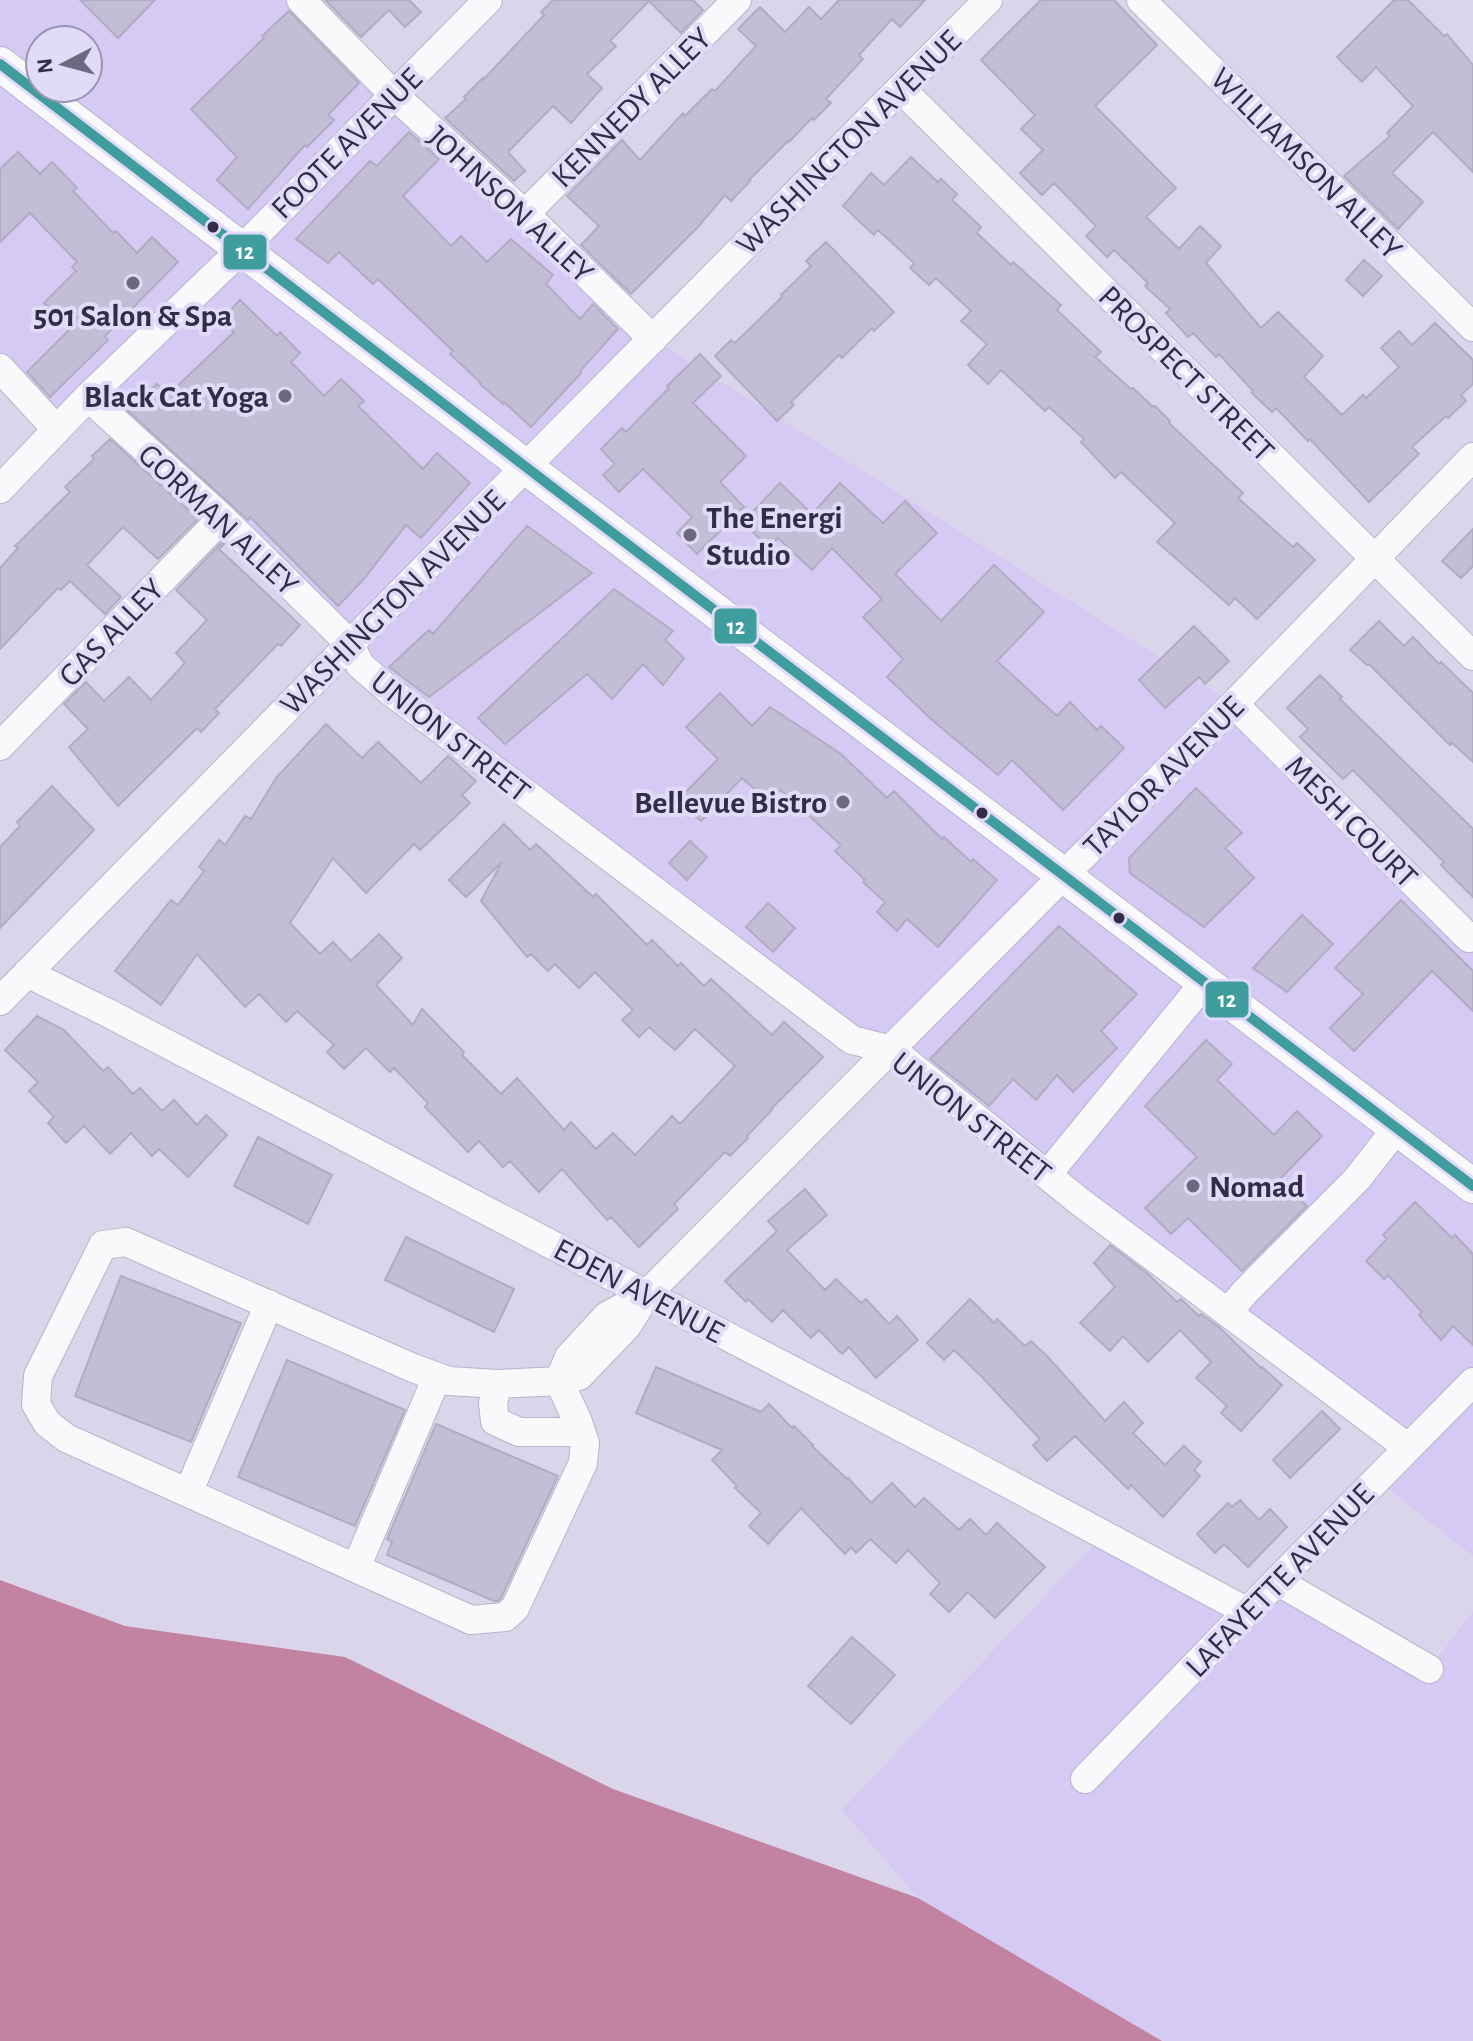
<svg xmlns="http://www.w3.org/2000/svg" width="1473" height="2041" viewBox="0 0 1473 2041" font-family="'Alegreya Sans',sans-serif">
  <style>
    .built { fill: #d4caf4; fill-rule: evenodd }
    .water { fill: #c282a2 }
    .building { fill: #c3bed5; stroke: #b1acc2; stroke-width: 2 }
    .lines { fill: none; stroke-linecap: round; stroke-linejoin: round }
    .minor-casing { stroke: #b9b3ca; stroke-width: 30 }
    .major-casing { stroke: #b9b3ca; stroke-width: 36 }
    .minor { stroke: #f9f9fc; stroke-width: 28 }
    .major { stroke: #f9f9fc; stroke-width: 34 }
    .bus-1-casing { stroke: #e1dbf7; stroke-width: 16 }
    .bus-1 { stroke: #409d9e; stroke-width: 10 }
    .bus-dot { fill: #332c46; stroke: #e1dbf7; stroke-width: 3 }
    .poi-dot { fill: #6d6780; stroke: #e1dbf7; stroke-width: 3 }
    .labels { text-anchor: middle; stroke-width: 8; stroke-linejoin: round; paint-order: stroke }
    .street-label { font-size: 32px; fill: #332c46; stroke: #e1dbf7 }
    .poi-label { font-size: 32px; font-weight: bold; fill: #332c46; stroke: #e1dbf7; text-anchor: end }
    .line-badge { stroke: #e1dbf7; stroke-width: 3 }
    .badge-label { font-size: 22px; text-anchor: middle; font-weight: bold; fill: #fff }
  </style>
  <rect width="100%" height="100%" fill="#dad5eb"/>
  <path class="built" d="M0,0H301L653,339L1234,704L1473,942V1556L1376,1479L1407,1448L921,1075L852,1040L390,691L88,397L57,430L0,368ZM40,40H88V88H40Z
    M1104,1534L1248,1612L1277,1581L1429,1669L1473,1611V2041H1162L918,1898L842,1810Z"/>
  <path class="water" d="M0,1580L125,1626L345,1657L613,1789L918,1898L1162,2041H0Z"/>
  <path class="building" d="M80,0H155L118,38Z
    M325,0H409L421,12L405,27L389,10L361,37Z
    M553,0H693L703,10L681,33L649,1L610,41L616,46L587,74L602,88L571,123L553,106L508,152L525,171L514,181L445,118L466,99L464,97L483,78L484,79L544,15L541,12Z
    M839,0H925L900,27L892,19L859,55L863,59L826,99L831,103L814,120L812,118L789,142L788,141L749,180L750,181L731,201L725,195L697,228L631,294L581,245L599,226L567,196L622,140L640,160L683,113L685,116L712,89L715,91L756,46L738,29L760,7L785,32L809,7L821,19Z
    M1041,0H1114L1157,45L1095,106L1176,188L1146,217L1179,249L1200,226L1221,246L1206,263L1261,328L1278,312L1323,356L1304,377L1342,415L1363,395L1366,398L1399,367L1381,348L1399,331L1412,345L1435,323L1473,360V384L1461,395L1466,401L1448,418L1446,416L1412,447L1419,454L1369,502L1310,439L1308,441L1276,408L1272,412L1252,393L1253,391L1219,354L1216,357L1193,333L1188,337L1166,313L1170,309L1145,286L1148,283L1114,250L1107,257L1086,236L1096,226L1054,183L1042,195L1020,173L1043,150L1021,129L1035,115L981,60Z
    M1394,0H1408L1444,36L1447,34L1473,65V172L1433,132L1392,173L1423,202L1398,229L1344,176L1390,136L1387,133L1413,106L1376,67L1362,82L1337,57Z
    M289,11L359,83L328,115L334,120L307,147L305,145L248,209L217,180L237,157L191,109L264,38L262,36Z
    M409,132L439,159L403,196L451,246L461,236L487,262L511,239L553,275L546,284L580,319L593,304L618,329L580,371L581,373L531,427L504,402L503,404L480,384L481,383L450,354L453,351L378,279L373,284L339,252L328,263L296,239L370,161L377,166Z
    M18,152L40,174L52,162L77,188L73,191L113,233L116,231L137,253L152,237L178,262L105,336L108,340L50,397L27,372L70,329L44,303L76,271L72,267L77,262L30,213L0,242V169Z
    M911,157L938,182L941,179L957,194L952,200L981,227L977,233L1011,265L1013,262L1061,305L1057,310L1101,352L1095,357L1131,389L1133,388L1153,407L1155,406L1170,421L1169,423L1243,493L1238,498L1293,547L1297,543L1315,560L1257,619L1235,598L1229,605L1157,542L1175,523L1121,472L1115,478L1081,442L1084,439L1049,407L1045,411L1001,370L988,384L968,365L987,344L961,321L971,311L936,278L929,285L910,268L914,263L878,230L874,235L843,206L871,173L884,185Z
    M826,242L894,312L874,331L872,328L842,358L839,355L791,402L794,405L777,421L715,356L731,340L735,343L782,297L781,295L811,266L806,261Z
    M1364,260L1382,276L1363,296L1346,280Z
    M240,300L277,336L280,332L300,353L291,362L324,396L341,379L364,401L358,406L423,469L437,453L470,483L421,538L406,525L363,580L338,606L250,517L248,520L128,411L157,384L168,395L234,332L221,320Z
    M700,354L721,376L693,403L746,456L720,482L744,507L697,554L677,533L692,517L643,469L619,492L603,475L615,464L601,449L622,428L626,432L669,388L667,386Z
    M110,439L198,519L158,559L123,527L87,565L121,597L105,614L70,581L61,590L58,588L0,649V568L18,548L15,546L70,492L65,487L94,459L92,456Z
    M780,483L812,514L840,483L883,523L905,501L937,533L895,574L941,621L994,565L1044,612L997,661L1057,716L1070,702L1097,730L1101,726L1124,748L1063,810L1012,760L998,775L931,719L887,677L903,659L863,617L882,599L832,548L812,570L778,538L769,548L743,522Z
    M527,526L592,573L429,697L389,667L429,630L433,634Z
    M1473,529V566L1461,578L1442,561Z
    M222,542L224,544L219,549L300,625L281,646L278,644L215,709L219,713L201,732L197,728L118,806L69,747L88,729L64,704L86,682L104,701L129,677L151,700L185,663L176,653L207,620L176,590Z
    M614,589L673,631L665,640L684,658L663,685L643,664L612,699L587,674L505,744L478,718Z
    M1379,621L1404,646L1413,637L1439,664L1441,662L1473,693V762L1452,743L1450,745L1370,665H1367L1350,650Z
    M1194,626L1229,661L1205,684L1199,677L1165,708L1139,680Z
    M1320,675L1342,697L1340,699L1473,829V897L1441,865L1444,862L1353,770L1343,779L1300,737L1308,729L1287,708Z
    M720,693L752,726L770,707L841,754L887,798L894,791L942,839L944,837L971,862L973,859L997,880L938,947L907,919L897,931L877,912L885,902L863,882L865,880L835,851L841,845L781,790L768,801L742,778L701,821L677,801L718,759L686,727Z
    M326,724L362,758L378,742L421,783L448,756L476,781L462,795L470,803L420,850L414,844L366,893L333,858L290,923L320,954L333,942L351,961L379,934L402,958L376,985L413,1025L422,1009L464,1052L462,1055L501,1094L517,1078L564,1130L571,1122L596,1149L613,1133L635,1155L672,1116L680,1124L735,1066L695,1029L675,1050L649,1027L639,1037L622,1020L633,1010L595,972L579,988L555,964L548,971L531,954L527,957L481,901L502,862L466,897L449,880L504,824L530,850L536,844L593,897L596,894L647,945L652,940L678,966L681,963L704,986L711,979L772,1035L784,1022L823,1057L771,1109L772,1110L747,1136L748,1138L730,1156L725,1152L674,1204L678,1209L639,1247L611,1217L607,1220L562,1169L539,1192L510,1161L503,1167L479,1141L468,1152L425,1107L428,1103L394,1068L390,1072L366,1048L344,1069L327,1052L334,1045L297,1011L286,1022L259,994L245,1007L197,954L161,1005L115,971L171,900L178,905L204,871L199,867L219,840L225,845L245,816L251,819L276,778Z
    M52,786L94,830L0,928V847L20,826L17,822Z
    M1196,788L1242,833L1225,848L1254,878L1204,927L1130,873L1129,858Z
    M690,841L707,857L687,880L669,863Z
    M1401,900L1473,971V1011L1432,971L1354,1051L1330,1028L1363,994L1335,968Z
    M768,903L795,928L773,952L746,927Z
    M1302,915L1333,944L1287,992L1253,968Z
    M1059,926L1137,994L1101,1031L1117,1048L1073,1092L1057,1075L1036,1100L1013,1079L989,1106L930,1059Z
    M37,1016L64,1030L103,1071L108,1067L133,1094L140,1088L162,1111L174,1100L197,1125L206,1115L227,1135L188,1177L159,1149L152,1156L131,1133L110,1154L84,1126L66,1143L48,1123L54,1117L29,1091L38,1082L5,1050Z
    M1206,1040L1232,1064L1217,1080L1274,1135L1297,1111L1322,1136L1280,1179L1307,1206L1242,1271L1188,1218L1171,1234L1145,1208L1197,1157L1145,1106Z
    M258,1137L332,1175L308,1224L234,1186Z
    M805,1189L827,1215L787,1250L825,1290L836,1279L861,1303L866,1299L889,1324L897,1316L918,1340L876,1378L849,1347L842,1354L819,1330L811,1338L783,1310L772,1322L748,1299L746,1302L725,1281L777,1231L768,1221Z
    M1415,1202L1452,1238L1455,1235L1473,1254V1345L1453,1326L1441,1340L1419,1315L1422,1312L1388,1275L1384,1279L1366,1261L1387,1239L1383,1235Z
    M406,1237L514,1289L494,1332L385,1280Z
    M1110,1245L1147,1273L1177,1302L1181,1299L1199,1316L1201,1314L1219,1327L1261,1368L1262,1367L1282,1385L1241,1431L1221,1413L1227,1406L1196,1378L1211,1362L1180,1330L1148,1362L1123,1336L1110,1351L1080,1323L1115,1287L1094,1263Z
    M121,1276L241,1323L191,1442L75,1396Z
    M970,1299L994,1323L997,1319L1025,1346L1031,1341L1048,1357L1105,1421L1124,1402L1143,1423L1133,1433L1165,1465L1184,1446L1201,1462L1194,1470L1200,1476L1163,1517L1131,1485L1128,1489L1075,1436L1047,1461L1033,1445L1040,1439L982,1377L954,1350L944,1360L927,1343Z
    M287,1360L405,1410L355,1526L238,1477Z
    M656,1367L761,1412L769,1404L792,1428L794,1426L813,1445L812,1446L847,1479L848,1478L871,1503L892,1483L915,1507L924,1498L959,1530L970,1519L986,1535L997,1523L1045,1567L995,1618L968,1592L949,1612L930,1594L940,1583L908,1550L896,1563L870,1539L856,1553L851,1547L845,1554L801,1508L768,1544L749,1526L761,1513L735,1488L737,1486L712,1460L722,1450L636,1413Z
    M1322,1411L1340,1429L1290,1478L1273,1460Z
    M436,1424L558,1476L501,1598L498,1601H494L387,1555L392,1542L387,1539Z
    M1240,1500L1259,1520L1270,1509L1287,1527L1248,1567L1224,1544L1215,1553L1197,1534L1228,1503L1232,1507Z
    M852,1637L895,1675L851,1724L808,1686Z"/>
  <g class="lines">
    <g class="minor-casing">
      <path id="minor" d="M301,0L394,95L525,214L653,339
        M1141,0L1473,327
        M901,89L1473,656
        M525,214L737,0
        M0,368L57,430
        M88,397L222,518L350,644L360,665L390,691L852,1040L892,1050L1079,1201L1407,1447
        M0,489L88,397L242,249L488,0
        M1234,704L1469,938
        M0,746L222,518
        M27,973L108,1013L964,1460L1248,1612
        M0,1001L350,644L988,0
        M1047,1175L1205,982
        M647,1294L607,1316L569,1357L559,1381L578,1422L585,1443L583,1463L515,1608L505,1617L471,1620L66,1438L47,1423L36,1404L38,1376L103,1245L126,1242L413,1368L449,1381L498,1384L559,1381L579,1376L627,1326L647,1294L1234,704L1473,457
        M1228,1312L1245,1292L1357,1179L1397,1128
        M498,1384L493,1403L495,1421L519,1432H581
        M188,1493L269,1304
        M356,1568L437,1377
        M1277,1581L1429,1669
        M1085,1779L1277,1581L1473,1382"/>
    </g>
    <g class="major-casing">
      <path id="major" d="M0,64L552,487L1473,1186"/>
    </g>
    <use href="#minor" class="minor"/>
    <use href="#major" class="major"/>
    <g class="bus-1-casing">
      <path id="bus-1" d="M0,64L552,487L1473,1186"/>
    </g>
    <use href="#bus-1" class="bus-1"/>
  </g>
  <g class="bus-dot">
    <circle cx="213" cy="227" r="7"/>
    <circle cx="982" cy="813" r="7"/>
    <circle cx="1119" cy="918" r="7"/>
  </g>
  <g class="poi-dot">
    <circle cx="133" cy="283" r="8"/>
    <circle cx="285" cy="396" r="8"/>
    <circle cx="690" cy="535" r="8"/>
    <circle cx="843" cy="802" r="8"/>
    <circle cx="1193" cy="1186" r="8"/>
  </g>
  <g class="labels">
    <g class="street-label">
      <text transform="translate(631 107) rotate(-45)" y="11">KENNEDY ALLEY</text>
      <text transform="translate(848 142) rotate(-45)" y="11">WASHINGTON AVENUE</text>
      <text transform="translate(346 143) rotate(-45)" y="11">FOOTE AVENUE</text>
      <text transform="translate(1307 163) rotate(45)" y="11">WILLIAMSON ALLEY</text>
      <text transform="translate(511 204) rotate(43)" y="11">JOHNSON ALLEY</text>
      <text transform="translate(1187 373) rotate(45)" y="11">PROSPECT STREET</text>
      <text transform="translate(219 519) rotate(43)" y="11">GORMAN ALLEY</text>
      <text transform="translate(392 602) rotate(-45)" y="11">WASHINGTON AVENUE</text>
      <text transform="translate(111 632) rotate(-46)" y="11">GAS ALLEY</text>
      <text transform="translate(451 736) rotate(38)" y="11">UNION STREET</text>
      <text transform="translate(1163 776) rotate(-45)" y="11">TAYLOR AVENUE</text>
      <text transform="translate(1352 821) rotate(45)" y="11">MESH COURT</text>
      <text transform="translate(972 1117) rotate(38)" y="11">UNION STREET</text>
      <text transform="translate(639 1290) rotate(28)" y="11">EDEN AVENUE</text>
      <text transform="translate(1279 1580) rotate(-46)" y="11">LAFAYETTE AVENUE</text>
    </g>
    <g class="poi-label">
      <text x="133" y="326" text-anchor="middle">501 Salon &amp; Spa</text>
      <text x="269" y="407">Black Cat Yoga</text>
      <text x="706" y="528" text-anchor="start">The Energi<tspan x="706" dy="37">Studio</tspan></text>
      <text x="827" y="813">Bellevue Bistro</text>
      <text x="1209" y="1197" text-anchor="start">Nomad</text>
    </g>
  </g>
  <g class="line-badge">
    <rect x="222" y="233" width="46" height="38" rx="8" fill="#409d9e"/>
    <rect x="713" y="607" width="45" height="38" rx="8" fill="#409d9e"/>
    <rect x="1204" y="980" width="46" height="39" rx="8" fill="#409d9e"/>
  </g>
  <g class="badge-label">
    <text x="245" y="259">12</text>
    <text x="736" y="634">12</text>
    <text x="1227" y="1007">12</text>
  </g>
  <g transform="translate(64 64) rotate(264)"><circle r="38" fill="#e1dbf7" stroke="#9b95b0" stroke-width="2"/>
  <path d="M0-6L14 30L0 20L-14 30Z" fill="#6d6780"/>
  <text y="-12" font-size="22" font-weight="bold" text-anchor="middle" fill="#332c46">N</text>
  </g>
</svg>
